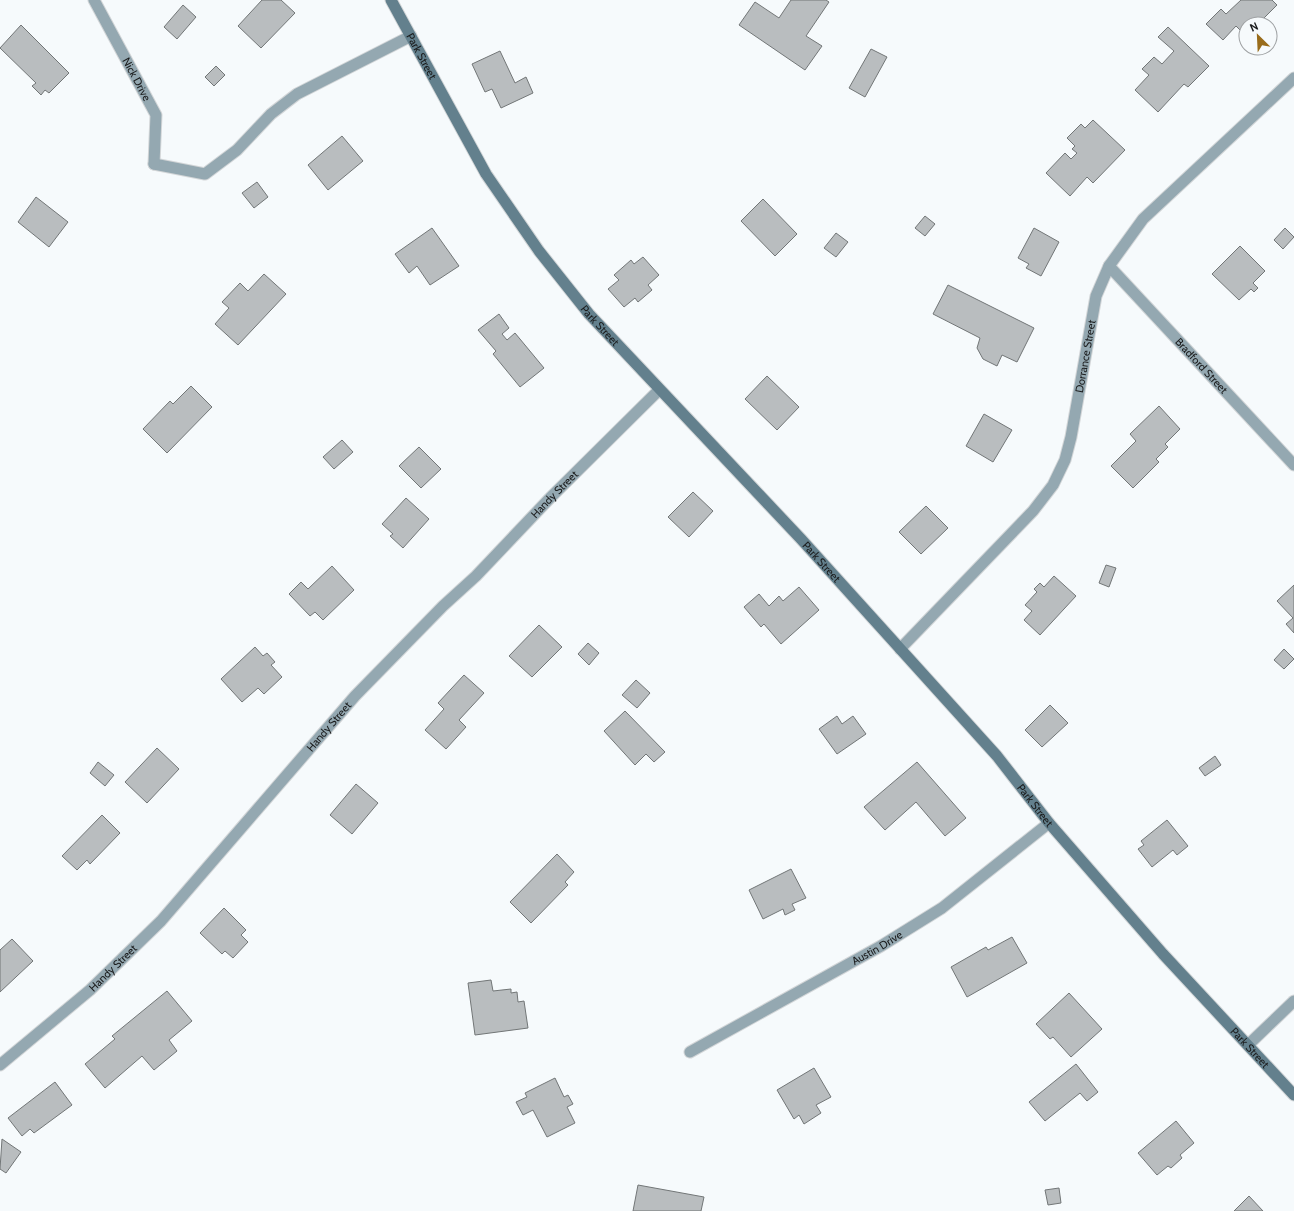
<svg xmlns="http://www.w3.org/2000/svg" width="1294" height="1211" viewBox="0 0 1294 1211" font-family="Cabin,sans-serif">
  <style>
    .building { fill: #b9bdbf; stroke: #727677 }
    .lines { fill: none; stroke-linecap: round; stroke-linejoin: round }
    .service-casing { stroke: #d3d6d8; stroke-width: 13 }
    .minor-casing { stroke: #d3d6d8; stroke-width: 13 }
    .secondary-casing { stroke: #d3d6d8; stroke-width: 13 }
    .service { stroke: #94a8b1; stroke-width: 11 }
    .minor { stroke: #94a8b1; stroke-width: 11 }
    .secondary { stroke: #63808d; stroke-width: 11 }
    .labels { text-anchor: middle; stroke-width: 4; stroke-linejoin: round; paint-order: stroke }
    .street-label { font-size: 11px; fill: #1b1c1d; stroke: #f6fafc }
  </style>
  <rect width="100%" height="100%" fill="#f6fafc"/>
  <path class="building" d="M262,0H281L295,13L261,48L238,26Z
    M791,0H826L829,2L806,36L822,46L805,70L739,25L755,2L779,18Z
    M1241,0H1272L1277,5L1258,24H1246V36L1236,26L1223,40L1206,24L1221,9L1226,14Z
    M183,5L196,17L177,39L164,27Z
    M21,25L69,73L49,93L45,90L41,95L32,86L36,83L0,48Z
    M1168,27L1209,66L1188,87L1184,84L1158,112L1135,90L1149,75L1142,69L1154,57L1162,64L1174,51L1158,37Z
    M871,49L887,57L865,97L849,88Z
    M500,51L515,83L526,77L533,93L501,108L492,89L485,92L472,64Z
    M216,66L225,75L214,86L205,77Z
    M1093,120L1125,150L1093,183L1087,177L1070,196L1046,173L1065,153L1071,159L1077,153L1072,149L1075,146L1067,138L1081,124L1085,128Z
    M342,136L363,161L328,190L308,165Z
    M257,182L268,197L254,208L242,193Z
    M36,197L68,222L49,247L18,222Z
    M763,199L797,234L775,256L741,221Z
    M925,216L935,224L925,236L915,228Z
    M432,228L459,266L430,285L417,266L409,273L395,254Z
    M1034,228L1059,242L1041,276L1026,268L1029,264L1018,258Z
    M1285,228L1294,237L1283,249L1274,240Z
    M836,233L848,242L836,257L824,248Z
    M1240,246L1265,271L1253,283L1258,288L1254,292L1251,289L1239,300L1212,274Z
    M643,257L659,275L648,285L652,290L638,302L635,298L624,307L608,289L619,280L614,275L631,260L634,264Z
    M264,274L286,294L238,345L215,324L229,308L222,302L240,283L248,291Z
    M948,285L1034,328L1017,362L1002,355L997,366L983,359L977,348L980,338L933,314Z
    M499,314L509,328L502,334L507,340L515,333L544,368L520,387L493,354L496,351L478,330Z
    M767,376L799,407L777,430L745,399Z
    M191,386L212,407L167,453L143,429L170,401L173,404Z
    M1159,406L1180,429L1165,444L1168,447L1156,459L1159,462L1133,488L1111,466L1136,441L1130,434Z
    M984,414L1012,430L993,462L966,446Z
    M342,440L353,452L334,469L323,457Z
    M419,447L441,469L421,488L399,466Z
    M693,492L713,511L689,537L668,517Z
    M406,498L429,519L403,548L390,536L393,534L382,524Z
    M926,506L948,528L921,554L899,532Z
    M1106,565L1116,568L1109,587L1099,583Z
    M332,566L354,590L323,620L315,612L310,616L289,594L301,582L308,589Z
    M1054,576L1076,596L1040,635L1024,620L1032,611L1025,605L1037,592L1034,589L1040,583L1044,587Z
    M1294,585V633L1286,624L1293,618L1277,601Z
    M799,587L819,610L781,644L764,624L761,627L744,607L759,594L769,606L779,596L783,601Z
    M539,625L562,647L532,677L509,656Z
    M588,643L599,653L589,665L578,654Z
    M255,647L263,656L267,653L275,662L271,665L282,677L264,694L258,688L242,702L221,679Z
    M1284,649L1294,659L1284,669L1274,660Z
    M464,675L484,693L459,720L466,727L446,749L425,730L444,709L438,703Z
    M636,680L650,693L637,708L622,695Z
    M1050,705L1068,723L1042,747L1025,730Z
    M625,711L665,752L654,762L646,754L635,765L604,731Z
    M837,716L842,724L853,716L866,734L837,754L819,729Z
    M157,748L179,769L147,803L125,782Z
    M1215,756L1221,765L1205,776L1199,768Z
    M98,762L114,775L105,786L90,773Z
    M917,762L966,818L945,836L916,802L885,830L864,807Z
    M356,784L378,803L352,834L330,815Z
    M102,815L120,833L90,864L87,860L77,870L62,856Z
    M1167,820L1188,846L1177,855L1173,850L1152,867L1138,849L1144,845L1141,841Z
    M557,854L574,872L565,882L568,885L531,923L510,902Z
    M791,869L806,898L792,904L795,910L785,915L783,909L763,919L749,890Z
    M224,908L246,930L241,935L248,942L233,958L225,951L222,954L200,933Z
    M1012,937L1027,963L967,997L951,967L986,947L988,950Z
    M12,939L33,961L0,992V950Z
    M491,980L493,991L511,989V993L517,992L518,1002L524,1001L528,1028L475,1035L468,983Z
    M167,991L192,1021L169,1040L177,1051L154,1070L142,1056L105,1088L85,1064L115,1039L112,1036Z
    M1069,993L1102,1029L1071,1057L1053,1037L1050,1039L1036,1024Z
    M1076,1064L1098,1092L1087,1101L1080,1093L1045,1121L1029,1102Z
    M814,1068L831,1097L816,1105L821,1113L804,1124L799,1115L794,1119L777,1090Z
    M555,1078L564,1097L568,1095L573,1104L567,1107L575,1123L547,1137L533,1110L523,1115L516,1102L527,1097L525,1093Z
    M55,1082L72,1105L34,1133L30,1129L22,1136L8,1118Z
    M1176,1121L1194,1143L1180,1155L1182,1158L1171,1168L1168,1166L1157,1175L1138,1153Z
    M2,1139L21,1152L6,1173L0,1169Z
    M638,1185L704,1197L701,1211H633Z
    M1059,1188L1061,1203L1048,1205L1045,1190Z
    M1249,1196L1263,1211H1234Z"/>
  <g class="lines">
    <g class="service-casing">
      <path id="service" d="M154,164L205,174L237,150L271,114L297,94L411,36"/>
    </g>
    <g class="minor-casing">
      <g id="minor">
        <path id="s1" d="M94,0L156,115L154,164"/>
        <path id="s2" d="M1109,266L1294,465"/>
        <path id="s3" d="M900,649L1033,511L1053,485L1065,460L1071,437L1096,296L1109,266L1143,219L1294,78"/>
        <path d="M1248,1045L1294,1001"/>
        <path id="s4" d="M690,1052L881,946L942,908L1049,823"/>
        <path id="s5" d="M0,1065L90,990L161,921L355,696L443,606L476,576L550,498L659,390"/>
      </g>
    </g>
    <g class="secondary-casing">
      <g id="secondary">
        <path id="s6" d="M391,0L486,174L539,251L589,314L801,539L997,756L1049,823L1163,954L1294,1095"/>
      </g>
    </g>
    <use href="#service" class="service"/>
    <use href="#minor" class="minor"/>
    <use href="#secondary" class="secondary"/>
  </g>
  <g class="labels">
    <g class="street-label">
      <text dy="4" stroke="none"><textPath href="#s6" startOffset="64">Park Street</textPath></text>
      <text dy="4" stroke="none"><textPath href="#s1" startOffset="90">Nick Drive</textPath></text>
      <text dy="4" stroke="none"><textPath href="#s6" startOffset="388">Park Street</textPath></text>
      <text dy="4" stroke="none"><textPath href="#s3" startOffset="358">Dorrance Street</textPath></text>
      <text dy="4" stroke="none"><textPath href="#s2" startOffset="136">Bradford Street</textPath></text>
      <text dy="4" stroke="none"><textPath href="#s5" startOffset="797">Handy Street</textPath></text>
      <text dy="4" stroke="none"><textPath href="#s6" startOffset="712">Park Street</textPath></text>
      <text dy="4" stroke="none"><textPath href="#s5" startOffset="473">Handy Street</textPath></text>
      <text dy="4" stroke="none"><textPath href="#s6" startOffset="1036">Park Street</textPath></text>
      <text dy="4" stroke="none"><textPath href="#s4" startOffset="214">Austin Drive</textPath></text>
      <text dy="4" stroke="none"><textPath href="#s5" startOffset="149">Handy Street</textPath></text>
      <text dy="4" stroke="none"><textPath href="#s6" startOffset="1360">Park Street</textPath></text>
    </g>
  </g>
  <g transform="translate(1258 36) rotate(336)"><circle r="19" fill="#f6fafc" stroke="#9ea1a3"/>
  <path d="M0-3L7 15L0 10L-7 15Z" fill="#996c1b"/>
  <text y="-6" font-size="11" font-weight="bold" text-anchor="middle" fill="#1b1c1d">N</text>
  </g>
</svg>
